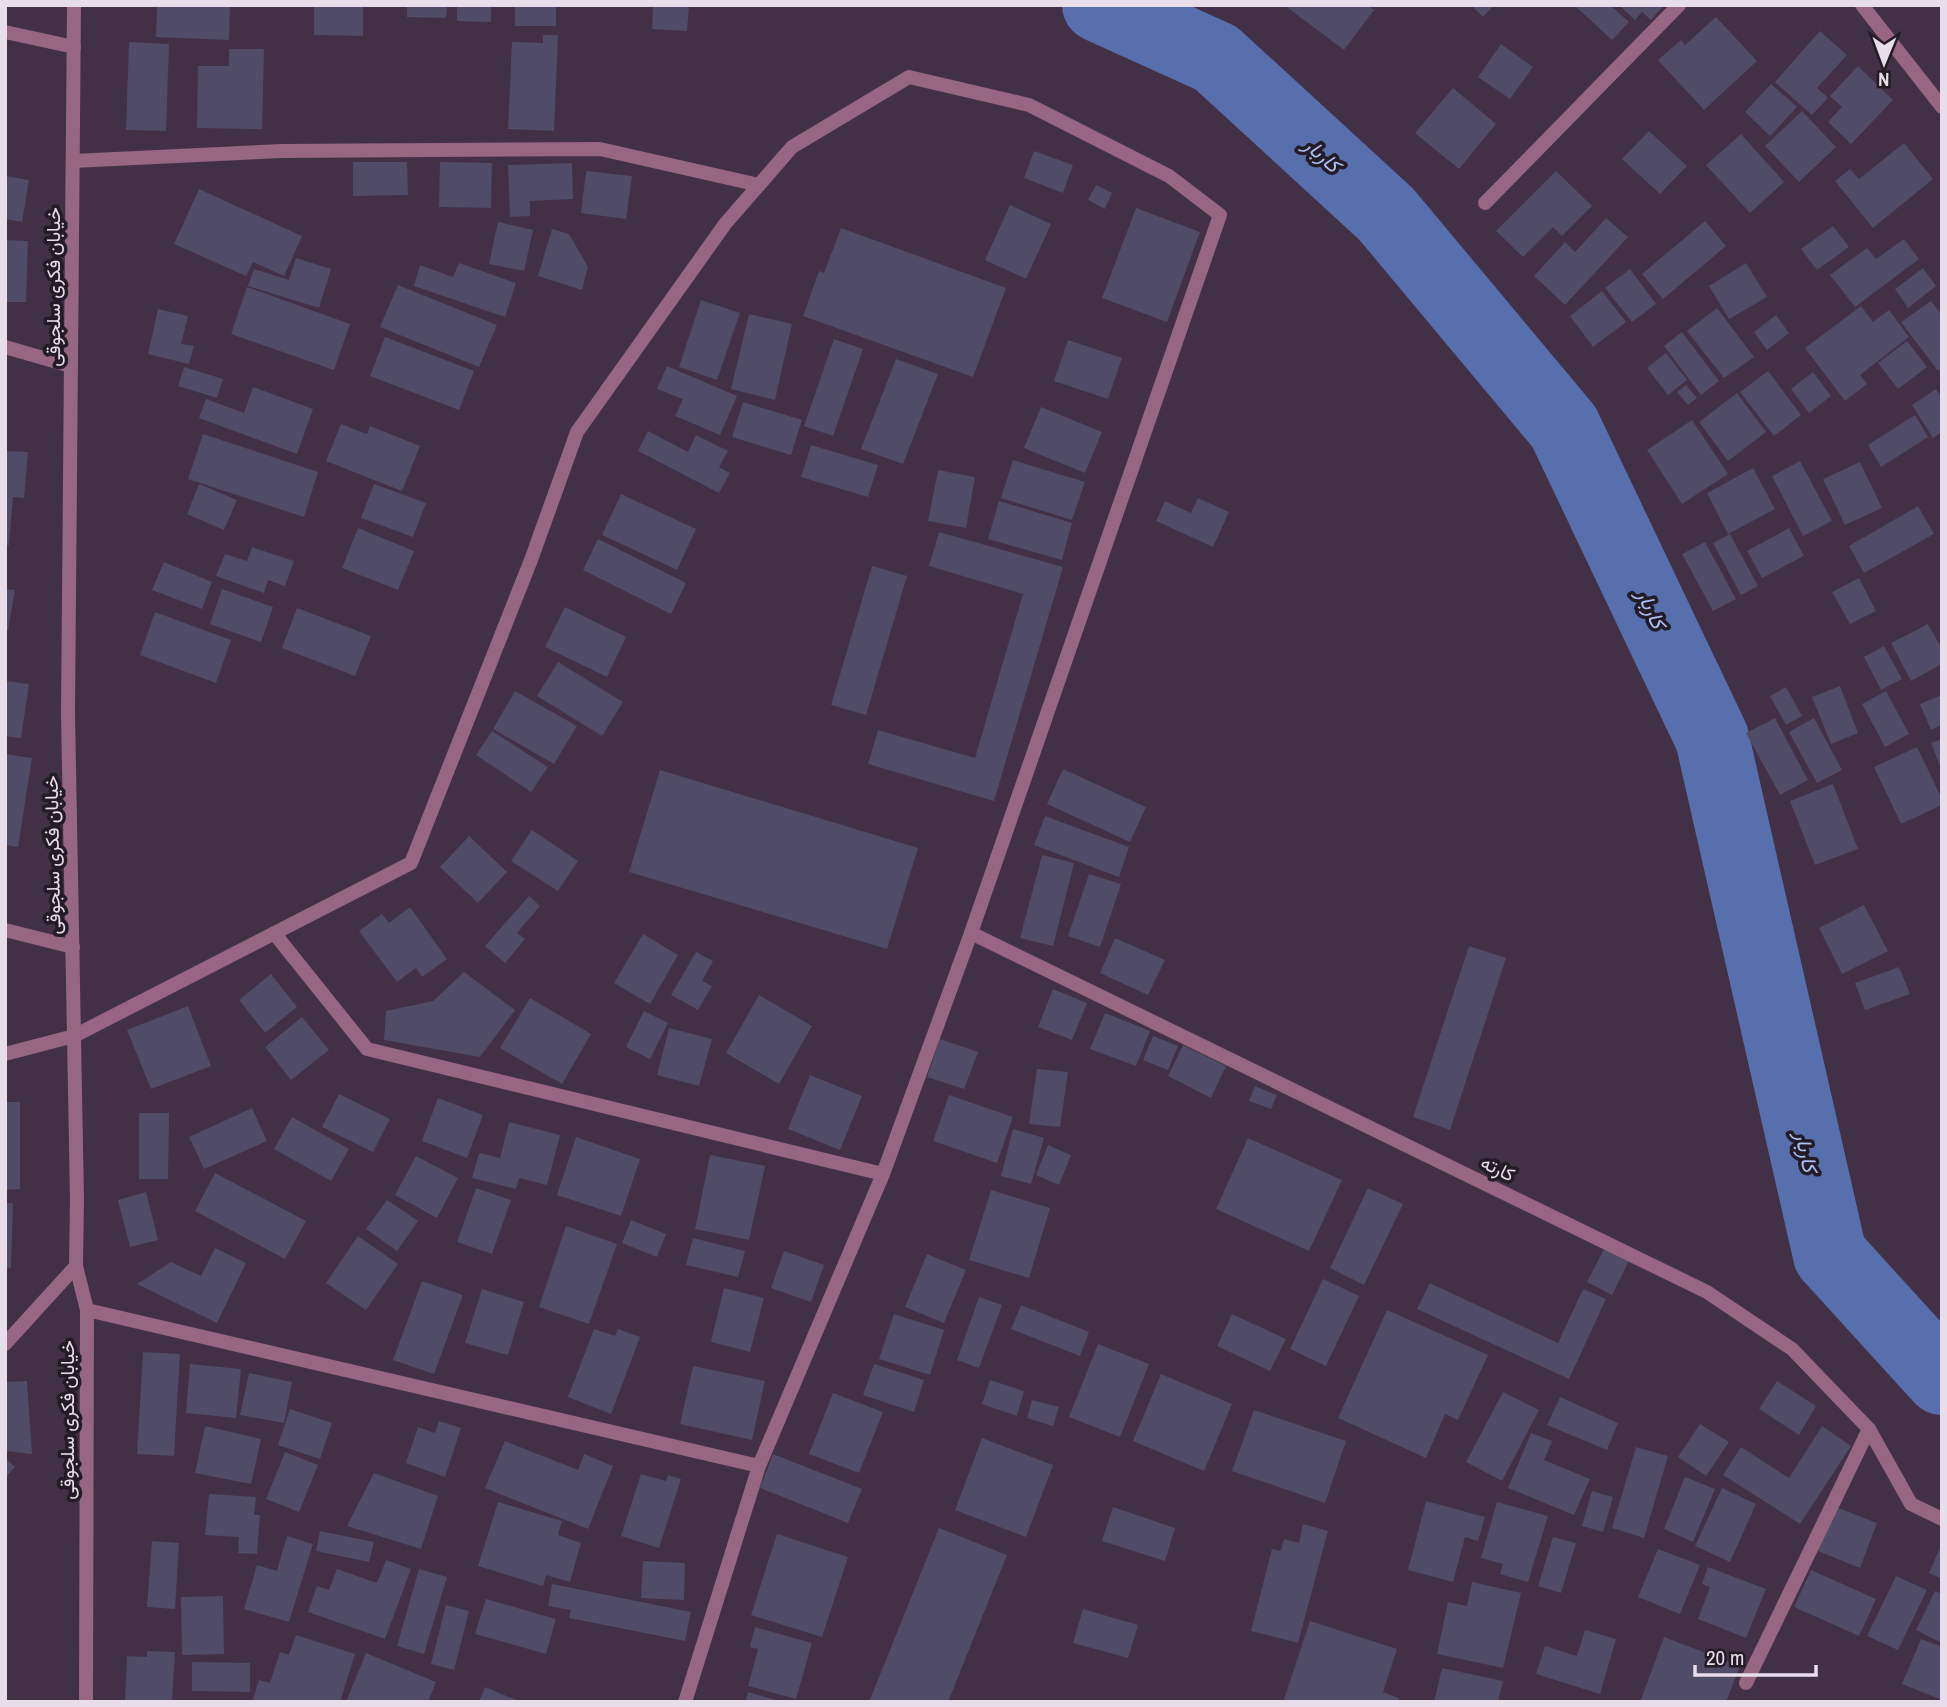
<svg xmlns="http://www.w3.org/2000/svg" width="1947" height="1707" viewBox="0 0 1947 1707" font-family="'Archivo Narrow',Vazirmatn,sans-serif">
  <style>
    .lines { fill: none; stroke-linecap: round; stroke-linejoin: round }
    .river { stroke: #586fad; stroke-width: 74 }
    .building { fill: #504b66 }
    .minor { stroke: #966682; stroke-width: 14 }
    .tertiary { stroke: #966682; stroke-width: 14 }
    .labels { text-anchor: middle; stroke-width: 7; stroke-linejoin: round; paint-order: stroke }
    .street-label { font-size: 19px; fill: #e8ddeb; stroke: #231b25 }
    .water-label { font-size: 21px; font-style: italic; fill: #aac0f5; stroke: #231b25 }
  </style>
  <rect width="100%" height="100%" fill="#413046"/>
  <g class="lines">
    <path class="river" d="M1099,5L1216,58L1386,214L1564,427L1712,738L1830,1255L1942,1378"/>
  </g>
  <path class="building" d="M157,5H230L229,40L156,37Z
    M314,5H363V36L314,35Z
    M407,5H447L446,18L407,17Z
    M457,5H491V22L457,21Z
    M515,5H556V26H515Z
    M653,5H689L687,31L652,29Z
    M1284,5H1368L1374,10L1344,50Z
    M1471,5H1494L1483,17Z
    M1574,5H1610L1629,22L1612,40Z
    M1619,5H1664L1651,20L1642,12L1635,20Z
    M1716,17L1757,61L1704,110L1658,60L1681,40L1685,45Z
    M1820,31L1847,55L1817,88L1828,98L1812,115L1775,82Z
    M543,35H558L554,131L508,129L512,42L543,43Z
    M129,42L169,44L166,131L126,130Z
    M1501,44L1533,67L1510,99L1478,77Z
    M229,49H264L262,129L197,128L198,66H229Z
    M1858,66L1893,100L1851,144L1828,122L1842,107L1830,96Z
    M1771,84L1797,107L1770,136L1745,112Z
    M1453,88L1496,124L1459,169L1415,133Z
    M1802,111L1836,147L1799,182L1765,146Z
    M1649,131L1687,166L1660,194L1622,159Z
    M1741,134L1784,182L1750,213L1706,165Z
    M1904,143L1933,179L1873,228L1835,181L1850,169L1859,179Z
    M1034,151L1073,165L1063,193L1024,178Z
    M353,162H407L408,195L353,196Z
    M440,162L492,163L491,208L439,207Z
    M572,163L573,199L530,201V216L510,217L508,165Z
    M586,171L632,176L626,219L581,213Z
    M1556,171L1592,206L1562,236L1553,227L1523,257L1496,231Z
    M5,176L29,180L22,222L5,219Z
    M1096,185L1112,193L1105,209L1088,200Z
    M199,189L302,236L284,276L253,262L246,276L174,244Z
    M1010,205L1051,224L1026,279L985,260Z
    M1136,208L1200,232L1167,322L1102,298Z
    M1606,218L1628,237L1565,305L1534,276L1565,242L1575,252Z
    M1705,221L1726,246L1663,299L1642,274Z
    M498,222L533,230L524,271L489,264Z
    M1833,226L1849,247L1817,270L1801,249Z
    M841,228L1006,288L973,377L803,316L819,271L824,273Z
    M552,229L569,234L588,267L582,290L538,276Z
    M1904,239L1919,259L1855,307L1830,275L1867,248L1876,259Z
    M5,240L28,241L26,302H5Z
    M296,258L331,269L319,308L248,286L254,269L289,280Z
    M459,263L516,283L505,317L414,286L420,265L453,277Z
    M1746,263L1767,297L1729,319L1709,286Z
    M1923,268L1936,286L1908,308L1895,289Z
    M1630,269L1656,304L1632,322L1605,288Z
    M398,285L497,325L479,367L380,327Z
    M247,287L350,324L334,370L231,334Z
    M1602,291L1626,322L1593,347L1570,316Z
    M701,300L740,313L717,380L679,367Z
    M1931,301L1942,315V368L1938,371L1901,322Z
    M1861,306L1873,322L1889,310L1909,337L1860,375L1867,384L1845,401L1805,348Z
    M1717,308L1754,357L1724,378L1687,331Z
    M158,309L188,316L181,344L194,346L189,364L148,354Z
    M749,314L792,324L775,400L731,389Z
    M1776,315L1789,333L1767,350L1754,332Z
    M1682,332L1719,381L1701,395L1664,346Z
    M385,337L474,371L459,410L370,376Z
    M834,339L863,349L833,436L804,426Z
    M1068,340L1122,358L1108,399L1054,381Z
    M1907,341L1927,367L1898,389L1878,363Z
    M1666,353L1687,380L1668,395L1647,368Z
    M896,359L938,374L903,464L861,449Z
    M667,366L737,396L720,435L675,416L683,399L657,389Z
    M184,367L223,379L217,398L178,386Z
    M1768,371L1801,415L1774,436L1740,392Z
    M1813,372L1831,396L1809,413L1791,389Z
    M1686,385L1697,398L1688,405L1677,392Z
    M253,387L313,409L297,454L199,418L206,399L244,413Z
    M1936,389L1942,398V432L1933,438L1912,405Z
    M1737,393L1766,432L1728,461L1699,422Z
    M743,402L802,420L791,455L732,437Z
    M1041,407L1102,432L1085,473L1024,448Z
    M1915,415L1928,437L1881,467L1868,445Z
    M1692,420L1728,474L1682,504L1647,450Z
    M341,424L367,434L370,426L420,446L402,491L326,461Z
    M648,431L688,452L696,435L728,451L719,467L730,473L719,493L638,451Z
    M203,434L318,472L304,517L188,479Z
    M811,445L878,465L868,497L801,477Z
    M5,451L28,452L24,498L13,497L9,545H5Z
    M1013,460L1085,482L1072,520L1001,498Z
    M1800,461L1832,521L1803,536L1772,476Z
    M1860,462L1882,508L1845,525L1823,479Z
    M1753,468L1775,509L1728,534L1707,493Z
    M938,470L975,477L966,528L928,521Z
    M199,484L237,500L224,530L187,514Z
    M374,484L426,503L413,537L361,518Z
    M621,494L696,529L677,570L602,535Z
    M1198,498L1229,512L1213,547L1156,521L1165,501L1191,513Z
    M999,501L1072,523L1062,560L988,539Z
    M1918,506L1934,534L1864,573L1849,546Z
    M358,528L414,551L398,590L342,568Z
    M1789,528L1804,556L1762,578L1747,551Z
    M939,532L1063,567L994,801L868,764L878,730L975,758L1023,594L929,566Z
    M1730,534L1758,586L1741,595L1713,543Z
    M598,539L686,583L671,614L583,570Z
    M1705,542L1736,599L1713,611L1682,554Z
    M252,547L294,561L285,586L268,580L264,593L216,576L225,554L247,561Z
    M164,562L212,582L202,609L152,590Z
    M872,566L907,576L866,715L831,705Z
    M1859,578L1876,611L1850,624L1832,592Z
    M5,589L15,590L8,630L5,629Z
    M222,589L273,607L261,642L210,624Z
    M565,607L626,637L607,677L545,647Z
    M297,608L371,636L355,676L282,648Z
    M155,612L231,640L216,683L140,655Z
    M1928,624L1942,649V664L1911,681L1891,643Z
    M1884,646L1902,679L1881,690L1864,657Z
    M558,662L623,702L602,736L537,696Z
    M5,681L29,684L21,738L5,736Z
    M1840,686L1858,733L1831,744L1812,697Z
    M1786,687L1802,716L1786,725L1770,696Z
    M515,691L577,726L554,764L493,729Z
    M1886,691L1909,734L1885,747L1862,704Z
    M1942,695V725L1931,730L1920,704Z
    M1775,718L1808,780L1780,795L1746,733Z
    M1814,718L1842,770L1817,783L1789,732Z
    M492,731L548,767L531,792L476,755Z
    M1942,739V771L1931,743Z
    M1917,747L1942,799V805L1901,824L1874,767Z
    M5,754L32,758L18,847L5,845Z
    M1063,769L1146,807L1130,842L1047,804Z
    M660,770L918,848L887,949L629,872Z
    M1833,784L1858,849L1815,865L1790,801Z
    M1045,816L1129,847L1119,877L1034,845Z
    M532,830L578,861L558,891L511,861Z
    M469,836L507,872L478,903L440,867Z
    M1042,855L1074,863L1053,946L1020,938Z
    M1089,874L1121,884L1100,947L1068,936Z
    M529,896L540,906L517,933L525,939L505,963L485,946Z
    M1864,905L1888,951L1842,974L1819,928Z
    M410,907L447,959L422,977L416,968L397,982L359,931L382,914L389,923Z
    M643,934L678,955L650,1004L614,983Z
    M1115,938L1165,960L1148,995L1100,973Z
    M1469,946L1506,958L1450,1130L1413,1117Z
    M696,952L713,961L702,981L712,986L698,1010L671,995Z
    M1899,967L1910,994L1865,1010L1855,983Z
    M464,972L515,1010L480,1057L384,1040L386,1011L433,1001Z
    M271,974L297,1007L265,1033L239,1000Z
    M1053,989L1087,1003L1072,1040L1038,1027Z
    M759,995L812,1026L779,1084L726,1053Z
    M530,998L591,1034L562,1084L500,1048Z
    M188,1006L211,1066L151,1089L127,1030Z
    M644,1011L668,1023L650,1059L626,1047Z
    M1105,1013L1150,1031L1136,1066L1090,1049Z
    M302,1017L329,1050L291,1080L265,1047Z
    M669,1028L712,1039L699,1086L657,1075Z
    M1153,1036L1178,1046L1168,1070L1143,1060Z
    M940,1039L978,1052L964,1089L927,1077Z
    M1183,1045L1226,1066L1211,1098L1168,1076Z
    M1037,1069L1068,1072L1060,1127L1029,1124Z
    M810,1075L862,1096L840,1150L788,1129Z
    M1255,1086L1277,1095L1271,1109L1249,1101Z
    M339,1094L390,1119L373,1152L322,1127Z
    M949,1095L1013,1117L997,1163L933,1141Z
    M438,1098L483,1115L467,1158L422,1141Z
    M5,1102H20V1189L5,1190Z
    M252,1108L267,1141L204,1169L189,1137Z
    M139,1113H169L168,1179H139Z
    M292,1117L349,1149L331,1181L274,1149Z
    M509,1122L560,1135L547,1185L519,1178L516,1189L472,1178L479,1153L500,1158Z
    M1013,1129L1044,1138L1031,1184L1001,1176Z
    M576,1137L640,1159L621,1216L557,1195Z
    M1248,1138L1342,1180L1309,1251L1216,1209Z
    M1048,1145L1071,1155L1059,1185L1036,1175Z
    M710,1155L765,1166L749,1240L695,1229Z
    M416,1156L458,1178L437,1218L395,1195Z
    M215,1173L306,1221L285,1259L195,1211Z
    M476,1188L511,1200L492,1254L457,1242Z
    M1368,1188L1403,1204L1364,1285L1330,1268Z
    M991,1190L1050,1208L1029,1278L969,1260Z
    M146,1192L158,1240L130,1247L118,1200Z
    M387,1200L418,1221L397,1251L366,1229Z
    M5,1203H13L11,1268H5Z
    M631,1220L666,1234L657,1257L622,1243Z
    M566,1226L617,1244L589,1324L539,1307Z
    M358,1236L398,1264L366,1310L326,1283Z
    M693,1238L745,1251L738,1277L686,1265Z
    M215,1248L246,1263L217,1323L137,1284L171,1262L201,1276Z
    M1604,1249L1629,1261L1612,1295L1587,1282Z
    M784,1251L824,1265L811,1302L771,1288Z
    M927,1254L966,1270L944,1323L905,1307Z
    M1323,1279L1359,1296L1326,1366L1290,1349Z
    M422,1281L463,1295L434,1374L393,1360Z
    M1430,1283L1558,1343L1583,1289L1606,1299L1569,1379L1417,1309Z
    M724,1288L764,1298L750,1352L711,1342Z
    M482,1289L524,1302L508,1355L465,1343Z
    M979,1297L1002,1305L979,1368L957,1360Z
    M1021,1305L1089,1332L1080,1356L1011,1329Z
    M1387,1310L1488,1355L1458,1420L1445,1414L1426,1458L1338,1418Z
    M894,1314L944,1330L930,1375L879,1359Z
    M1232,1314L1286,1339L1270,1371L1217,1346Z
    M594,1329L615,1336L618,1329L640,1337L611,1414L568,1397Z
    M1098,1344L1149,1364L1120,1437L1069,1417Z
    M143,1352L180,1354L174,1456L137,1454Z
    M190,1364L241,1369L236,1418L186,1413Z
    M874,1364L924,1380L914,1412L863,1395Z
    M693,1366L765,1381L752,1440L680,1424Z
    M249,1373L292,1382L284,1423L240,1415Z
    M1161,1374L1232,1404L1204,1471L1133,1441Z
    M990,1380L1024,1391L1017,1416L982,1404Z
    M27,1381L32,1454L5,1451V1382Z
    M1777,1381L1816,1406L1799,1435L1759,1409Z
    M1503,1392L1539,1410L1502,1481L1466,1462Z
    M833,1393L883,1412L859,1473L809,1454Z
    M1560,1397L1618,1423L1607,1450L1547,1425Z
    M1032,1400L1059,1407L1053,1426L1027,1418Z
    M290,1409L332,1423L320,1459L278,1445Z
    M1254,1410L1346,1441L1325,1503L1232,1471Z
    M439,1421L461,1428L445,1477L406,1463L418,1427L435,1433Z
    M1700,1424L1729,1442L1706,1476L1678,1457Z
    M205,1426L261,1439L251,1484L195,1473Z
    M1822,1426L1851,1446L1800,1524L1723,1475L1741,1447L1789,1478Z
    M1531,1433L1552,1441L1544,1460L1590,1479L1574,1515L1508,1488Z
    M982,1438L1053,1465L1026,1537L955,1510Z
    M505,1441L578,1470L584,1454L613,1466L588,1529L485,1488Z
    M1636,1447L1668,1456L1644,1538L1612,1528Z
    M285,1452L318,1465L299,1512L266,1499Z
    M773,1454L862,1489L848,1523L760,1488Z
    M5,1458L15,1467L5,1478Z
    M374,1473L438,1496L421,1549L347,1526Z
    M641,1474L666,1481L668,1475L681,1479L659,1548L621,1536Z
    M1685,1477L1715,1489L1693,1542L1664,1529Z
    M1722,1488L1756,1504L1730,1562L1695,1546Z
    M1592,1491L1613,1497L1603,1532L1582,1526Z
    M209,1494L256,1497L254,1515H260L257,1554L238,1553L239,1537L205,1535Z
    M1426,1501L1485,1517L1478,1541L1465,1537L1453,1582L1408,1570Z
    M498,1502L562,1521L558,1535L581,1543L570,1582L546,1575L543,1586L478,1566Z
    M1497,1502L1548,1516L1528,1582L1500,1574L1503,1564L1481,1558Z
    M1113,1507L1175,1528L1165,1561L1102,1541Z
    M1836,1507L1877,1523L1860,1568L1818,1551Z
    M1303,1524L1328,1531L1298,1643L1251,1631L1272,1549L1281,1551L1284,1539L1299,1543Z
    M939,1528L1007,1555L948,1702H869Z
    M320,1531L374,1542L369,1562L316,1551Z
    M777,1534L848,1557L822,1637L751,1615Z
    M287,1536L313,1544L289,1622L244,1609L257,1565L277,1571Z
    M1553,1537L1576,1543L1561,1593L1538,1586Z
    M152,1541L179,1543L175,1609L147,1607Z
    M1942,1543V1579L1929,1573Z
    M1658,1549L1700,1565L1680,1614L1638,1597Z
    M386,1560L411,1569L385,1639L308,1612L317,1586L329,1590L337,1569L377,1583Z
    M643,1561L685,1563L684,1600L641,1598Z
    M1708,1567L1766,1589L1746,1638L1698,1619L1710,1587L1702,1584Z
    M419,1569L447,1577L424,1654L397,1646Z
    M1811,1570L1876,1599L1859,1636L1794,1607Z
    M1896,1576L1927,1590L1898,1650L1867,1636Z
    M1472,1582L1521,1593L1503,1668L1437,1654L1448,1602L1467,1606Z
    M552,1584L691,1612L685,1641L569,1618L571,1610L548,1606Z
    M1935,1591L1942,1594V1643L1916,1630Z
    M223,1596L224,1654L182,1655L181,1597Z
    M486,1599L556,1619L546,1654L475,1634Z
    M446,1605L469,1611L454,1670L431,1664Z
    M1083,1609L1138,1625L1128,1658L1073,1643Z
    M1310,1621L1397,1649L1383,1692L1399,1698L1398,1702H1283Z
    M755,1627L812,1643L796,1699L748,1686L758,1649L750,1647Z
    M1585,1630L1616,1639L1600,1694L1536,1674L1545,1646L1577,1656Z
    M296,1635L355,1654L340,1702H252L259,1680L270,1683L280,1652L289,1655Z
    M1664,1637L1740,1666L1726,1702H1640Z
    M1921,1639L1942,1647V1700L1902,1684Z
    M147,1651L175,1652L172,1702L125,1700L127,1656L147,1657Z
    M366,1653L436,1682L428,1702H346Z
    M192,1662L250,1663V1692L192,1691Z
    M1442,1668L1503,1681L1498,1702H1434Z
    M485,1687L521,1702H479Z
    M748,1692L779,1701V1702H745Z"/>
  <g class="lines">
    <path class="minor" d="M5,32L74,47
      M73,161L281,151L600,149L759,185
      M1485,203L1679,5
      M5,347L71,366
      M5,930L73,947
      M274,933L367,1049L883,1174
      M5,1054L74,1036L411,863L531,560L577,432L725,224L792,147L909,77L1029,105L1169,176L1220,215L971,933L883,1174L759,1466L685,1702
      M87,1310L759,1466
      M5,1344L76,1266
      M1746,1683L1869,1429"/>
    <path class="tertiary" d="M74,5L68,713L77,1199L76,1266L87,1310L86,1702
      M1862,5L1942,107
      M971,933L1707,1292L1792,1349L1869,1429L1911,1504L1942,1519"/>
  </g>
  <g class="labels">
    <g class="street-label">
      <text transform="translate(53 287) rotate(-90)" y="7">خیابان فکری سلجوقی</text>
      <text transform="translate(52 855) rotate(-91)" y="7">خیابان فکری سلجوقی</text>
      <text transform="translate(1498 1168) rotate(26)" y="7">کارته</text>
      <text transform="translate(67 1420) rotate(-90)" y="7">خیابان فکری سلجوقی</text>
    </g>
    <g class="water-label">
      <text transform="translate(1322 155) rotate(42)" y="7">کاربار</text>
      <text transform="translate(1651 609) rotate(65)" y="7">کاربار</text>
      <text transform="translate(1806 1152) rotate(77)" y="7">کاربار</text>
    </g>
  </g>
  <rect width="1947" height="1707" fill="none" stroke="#e8ddeb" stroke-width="14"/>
  <g transform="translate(1884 63) rotate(181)" stroke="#231b25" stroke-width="5" paint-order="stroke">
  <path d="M0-5L12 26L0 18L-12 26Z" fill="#e8ddeb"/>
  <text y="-10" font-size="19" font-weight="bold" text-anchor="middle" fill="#e8ddeb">N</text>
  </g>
  <path d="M1695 1665v10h121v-10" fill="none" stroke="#e8ddeb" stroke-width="3.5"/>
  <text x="1706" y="1665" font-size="21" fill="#e8ddeb" stroke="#231b25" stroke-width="5" paint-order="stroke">20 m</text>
</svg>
